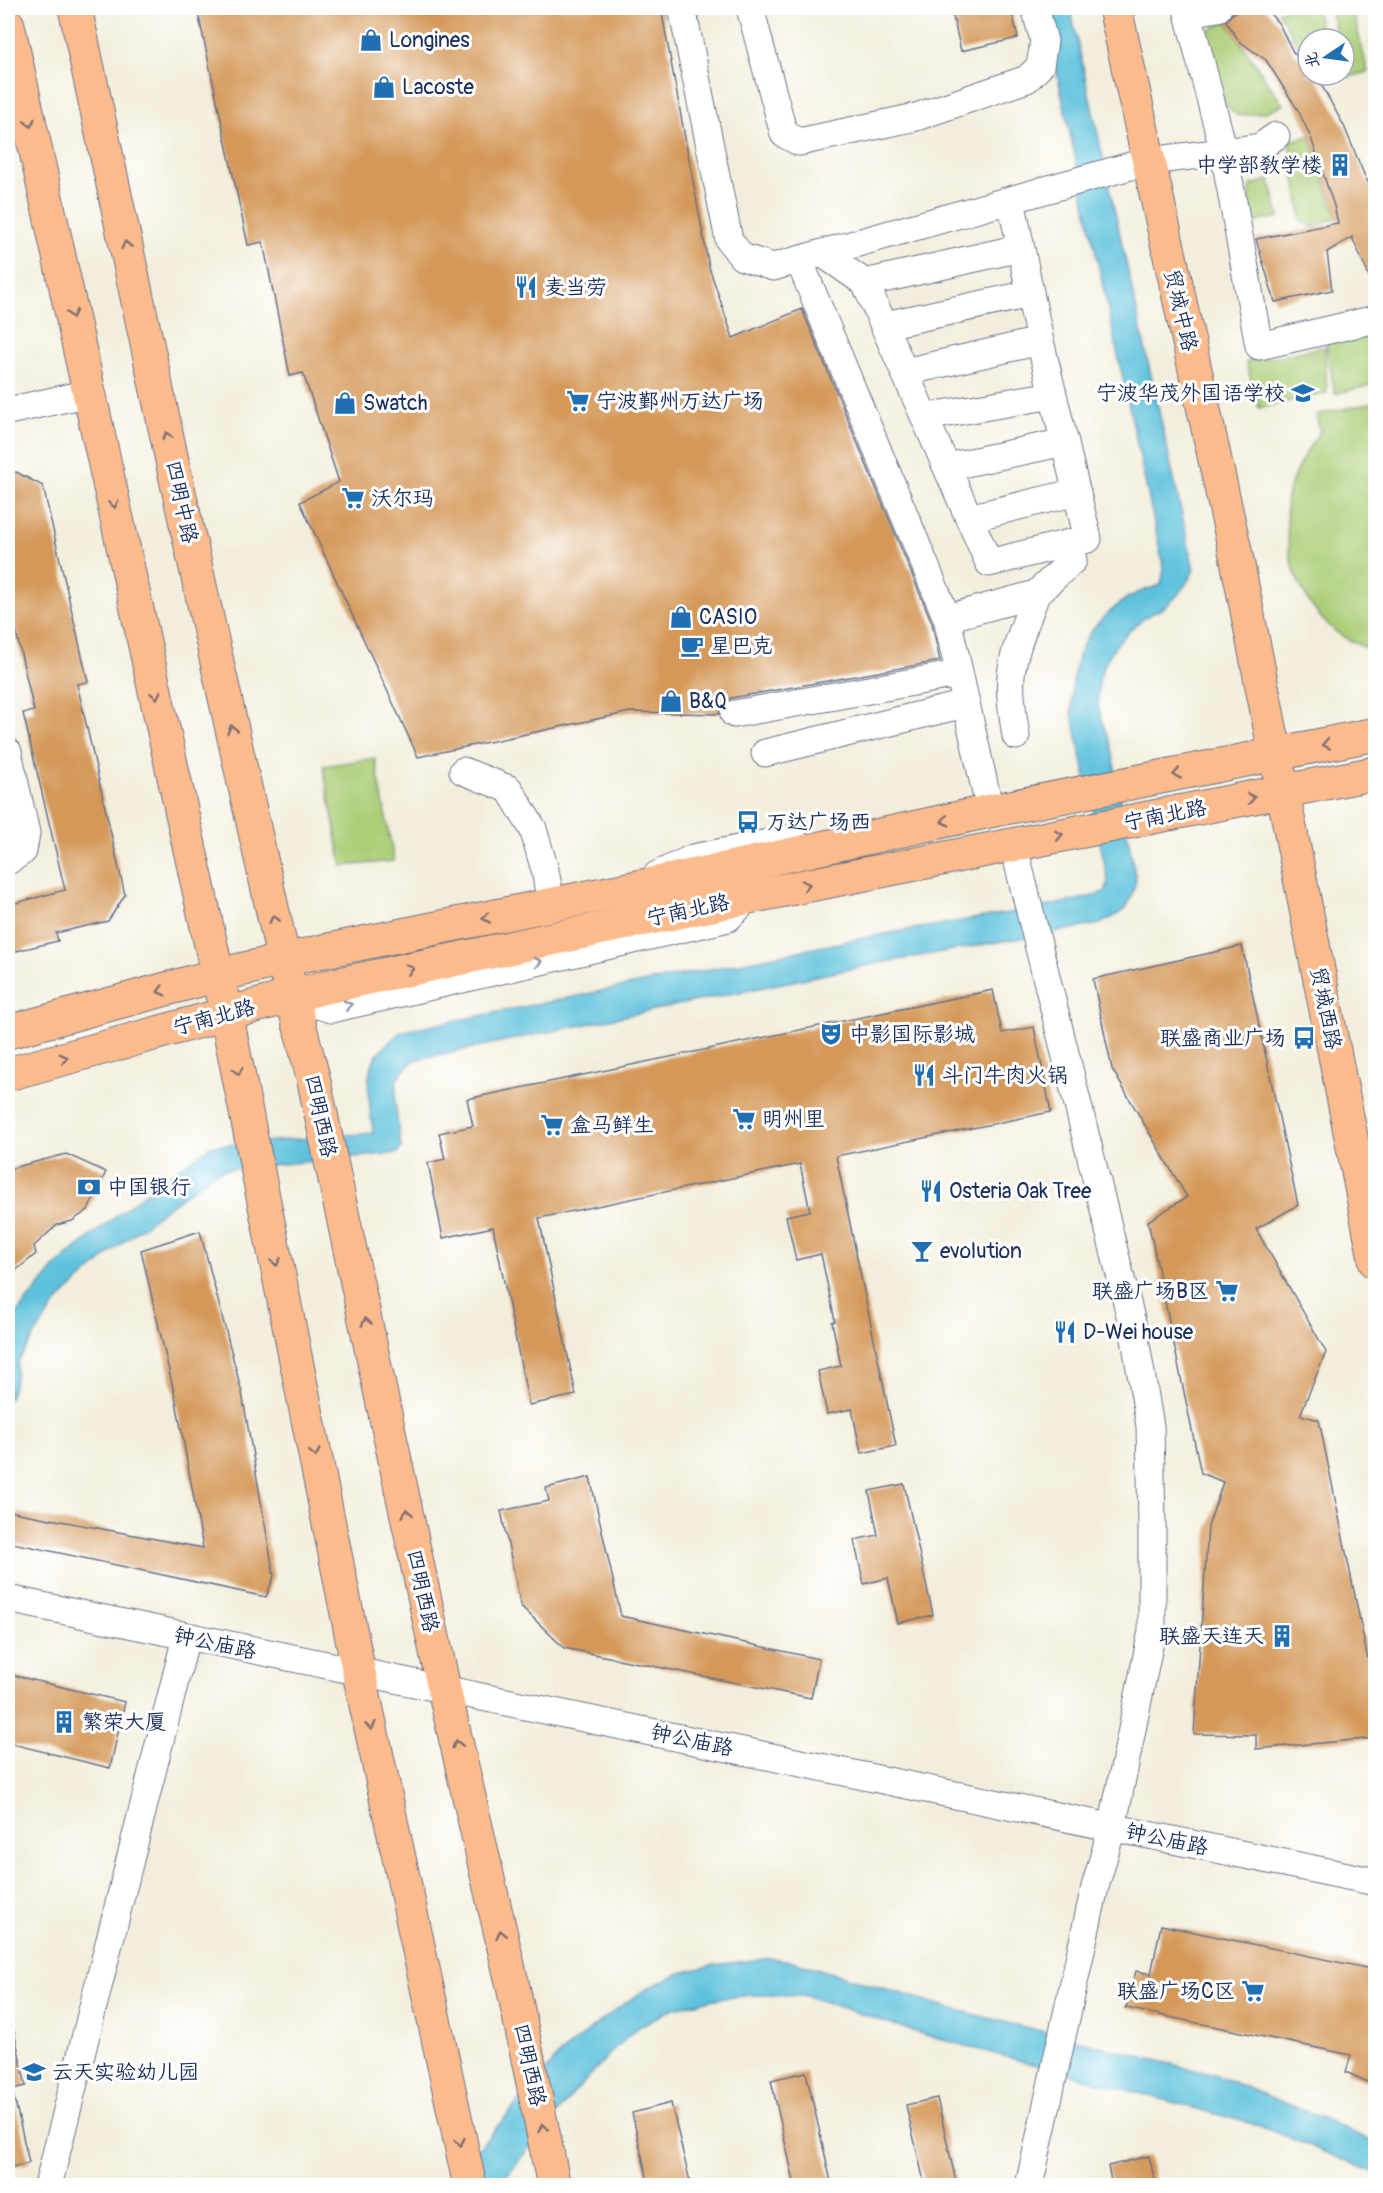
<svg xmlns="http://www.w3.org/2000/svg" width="1383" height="2193" viewBox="0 0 1383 2193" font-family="Pangolin,'LXGW WenKai TC',sans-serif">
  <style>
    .green { fill: #abce77; stroke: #637e6a; stroke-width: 1.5 }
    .water { fill: #5fc2dd; stroke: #3d789e; stroke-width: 1.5 }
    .building { fill: #d49859 }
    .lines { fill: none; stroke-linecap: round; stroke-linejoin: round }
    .minor-casing { stroke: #67728a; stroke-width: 29 }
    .major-casing { stroke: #67728a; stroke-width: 35 }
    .minor { stroke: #fff; stroke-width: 27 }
    .major { stroke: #fbbb8c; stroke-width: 33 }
    .oneway { stroke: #806e73 }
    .oneway2 { stroke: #8d97ae }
    .labels { text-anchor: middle; stroke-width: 6; stroke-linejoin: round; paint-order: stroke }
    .poi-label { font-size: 21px; fill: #1b2f5e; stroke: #fff; text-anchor: start }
    .street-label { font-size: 21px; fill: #1b2f5e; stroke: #fff }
  </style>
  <rect width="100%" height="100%" fill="#fff"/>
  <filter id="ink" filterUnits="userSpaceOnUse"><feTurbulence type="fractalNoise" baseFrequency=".0167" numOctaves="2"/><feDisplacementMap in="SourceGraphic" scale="12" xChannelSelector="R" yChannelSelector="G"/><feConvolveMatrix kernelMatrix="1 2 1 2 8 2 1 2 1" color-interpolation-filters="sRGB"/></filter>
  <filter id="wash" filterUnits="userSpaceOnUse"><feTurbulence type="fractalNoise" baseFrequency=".008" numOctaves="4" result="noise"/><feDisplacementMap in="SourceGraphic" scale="24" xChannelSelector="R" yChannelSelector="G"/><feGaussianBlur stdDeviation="1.35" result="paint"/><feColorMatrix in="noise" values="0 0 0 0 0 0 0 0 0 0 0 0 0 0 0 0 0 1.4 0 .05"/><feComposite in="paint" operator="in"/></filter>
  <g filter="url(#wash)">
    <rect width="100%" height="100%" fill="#f3eedb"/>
    <path class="green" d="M1298,8H1316L1323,39H1308V64L1278,11Z
      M1330,8H1352L1368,72L1348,77L1344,63V39H1338Z
      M1226,21L1283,105L1265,112L1238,116L1208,90L1194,38Z
      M1310,136L1337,217L1313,227L1302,222L1289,141Z
      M1270,180L1279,217L1246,224L1251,185Z
      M1375,331V384L1335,394L1326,343Z
      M1325,347L1327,393L1259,408L1246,362Z
      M1375,402H1376L1375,650C1318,636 1288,581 1287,525C1287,516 1285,506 1287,497C1293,473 1305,452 1320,432L1316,415Z
      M375,758L394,861L342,866L323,766Z"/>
    <path class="water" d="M1043,8H1070L1194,570C1186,585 1179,596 1166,606C1158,611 1149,614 1142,620C1100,653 1085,691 1110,741L1136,880C1129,910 1127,910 1100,924L869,965L414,1060L397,1078L395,1102L401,1147L398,1153L219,1170L172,1204L117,1247L65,1294L51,1310L18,1361L14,1385L8,1400V1324L55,1267L76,1248L155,1185L211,1146L373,1133C371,1108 362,1078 377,1055C383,1047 393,1039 400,1032L868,937L1054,905L1094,896L1106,891L1108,880L1072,713C1070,670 1078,637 1112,610C1118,605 1124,599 1131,596C1141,591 1151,588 1161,585L1164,569Z
      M771,1958L792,1961L957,2010L1215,2075L1320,2117L1376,2143L1375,2173L1260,2126L918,2033L807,1996L753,1995L715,1999L674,2008L640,2026L616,2047L574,2093L499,2185L446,2186L561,2053L615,2010L648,1988L680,1973L714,1965Z"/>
    <g id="blocks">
      <path class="building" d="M197,8H661L709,267L733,338L802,309L932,623L940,661L731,698L723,702L719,714L630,712L418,757L300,502L339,482L303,373L290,376L263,242L248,245Z
        M951,8H1011L1018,38L961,51Z
        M1244,8H1265L1279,24L1293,52L1308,67V75H1314L1323,88L1344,126L1366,179L1376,193V292L1352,237L1327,252L1332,290L1275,302L1256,239L1338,223L1334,206L1311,138L1298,110L1266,60L1239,41L1226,21L1232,14Z
        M16,472L43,486L88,682L77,684L125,895L108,921L56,933L58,941L8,953V905L65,890L23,713L34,711L8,597V474Z
        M1242,946L1298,1205L1256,1229L1326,1352L1300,1415L1319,1420L1376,1699V1738L1256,1749V1735L1194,1734L1208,1527L1223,1482L1201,1473L1148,1221L1187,1197L1112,1069L1093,979Z
        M993,990L1002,1033L1034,1027L1051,1112L836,1156L896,1446L861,1453L852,1409L827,1414L818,1371L841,1366L832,1322L835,1321L821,1254L796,1260L786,1216L810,1211L800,1164L539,1218L576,1395L529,1405L493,1227L443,1238L428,1163L445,1159L439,1133L473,1126L467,1099Z
        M66,1154L106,1172L88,1210L72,1221L57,1225L34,1246L36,1254L8,1277V1169Z
        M200,1231L242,1393L274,1576L266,1597L8,1542V1511L203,1548L176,1401L141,1250Z
        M590,1477L621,1616L819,1659L811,1698L564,1648L521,1606L501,1511L549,1501L546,1488Z
        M904,1484L933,1615L898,1623L888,1578L864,1584L854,1540L878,1535L869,1491Z
        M12,1675L125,1702L110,1768L8,1743V1695Z
        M1161,1925L1376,1970V2086L1346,2072L1351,2055L1126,2008L1136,1971L1151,1974Z
        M14,2031L26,2086L8,2090V2032Z
        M806,2072L832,2186H795L771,2080Z
        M14,2097L29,2163L8,2168V2098Z
        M937,2098L957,2186H925L906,2105Z
        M671,2103L691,2186H649L632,2113Z
        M1149,2156L1156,2186H1112L1108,2166Z"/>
    </g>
  </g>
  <g filter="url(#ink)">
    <use href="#blocks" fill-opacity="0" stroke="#67728a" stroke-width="1.5"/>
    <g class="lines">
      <g class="minor-casing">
        <path id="minor" d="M682,8L729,240L742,257L773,267L1148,161L1224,152L1259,346L1376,319
          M750,8L784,134L799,142L916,117L1027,79L1040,66L1044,41L1035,8
          M1218,8L1188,13L1224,152L1260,147L1276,136
          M1011,200L1040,341L1088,539L1069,543
          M822,253L865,283
          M799,260L947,618L1036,594L1073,560L1069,543L989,563L865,283L1020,248
          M885,325L1030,294
          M905,372L1040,341
          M8,411L90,393
          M925,417L1053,395
          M947,467L1065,442
          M969,518L1077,492
          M947,618L990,811
          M734,714L958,674
          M1016,736C1013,716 1009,695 1011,675C1014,648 1027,620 1036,594
          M8,752L26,833L23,851L8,861
          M765,753L965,704
          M463,771L509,789L533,829L545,870L551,904
          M1013,843L1133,1327L1150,1426L1152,1527V1631L1112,1828L1095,1887L1029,2186
          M657,875L693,858L793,838
          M292,997L331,1009L728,918L739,907
          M8,1599L1376,1882
          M48,2186L186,1637"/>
      </g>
      <g class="major-casing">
        <path id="major" d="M75,8L176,479L292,997L313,1077L444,1689L514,1991L554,2186
          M1115,8L1236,555L1376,1263
          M8,25L226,1013L359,1673L470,2186
          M8,1032L218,975L319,952L711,872L990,811L1376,734
          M8,1074L321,988L749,897L1376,773"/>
      </g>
      <use href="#minor" class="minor"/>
      <use href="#major" class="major"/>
    </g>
    <defs><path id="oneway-chevron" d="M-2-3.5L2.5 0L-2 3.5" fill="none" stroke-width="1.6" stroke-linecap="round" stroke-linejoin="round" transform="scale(1.5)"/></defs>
    <g class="oneway">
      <use href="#oneway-chevron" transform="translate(30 123) rotate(77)"/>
      <use href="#oneway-chevron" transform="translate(126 245) rotate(-102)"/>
      <use href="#oneway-chevron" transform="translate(72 314) rotate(77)"/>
      <use href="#oneway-chevron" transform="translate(167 436) rotate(-102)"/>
      <use href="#oneway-chevron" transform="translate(114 504) rotate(78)"/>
      <use href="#oneway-chevron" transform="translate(156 695) rotate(78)"/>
      <use href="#oneway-chevron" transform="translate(232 729) rotate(-103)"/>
      <use href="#oneway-chevron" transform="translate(1326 744) rotate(169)"/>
      <use href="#oneway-chevron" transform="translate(1177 774) rotate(169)"/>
      <use href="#oneway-chevron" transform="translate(1251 798) rotate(-11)"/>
      <use href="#oneway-chevron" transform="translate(945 821) rotate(167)"/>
      <use href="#oneway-chevron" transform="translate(1059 835) rotate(-11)"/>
      <use href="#oneway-chevron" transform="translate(806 885) rotate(-12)"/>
      <use href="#oneway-chevron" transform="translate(486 918) rotate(169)"/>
      <use href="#oneway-chevron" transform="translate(274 919) rotate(-103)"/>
      <use href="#oneway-chevron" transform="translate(410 969) rotate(-12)"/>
      <use href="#oneway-chevron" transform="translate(161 991) rotate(165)"/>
      <use href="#oneway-chevron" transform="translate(64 1058) rotate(-15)"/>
      <use href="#oneway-chevron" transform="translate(238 1071) rotate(79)"/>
      <use href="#oneway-chevron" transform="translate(276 1262) rotate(79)"/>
      <use href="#oneway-chevron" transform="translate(366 1322) rotate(-102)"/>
      <use href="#oneway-chevron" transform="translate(315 1453) rotate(79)"/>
      <use href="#oneway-chevron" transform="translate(407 1513) rotate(-102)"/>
      <use href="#oneway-chevron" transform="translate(371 1726) rotate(78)"/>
      <use href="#oneway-chevron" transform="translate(457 1744) rotate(-103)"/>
      <use href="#oneway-chevron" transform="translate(501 1934) rotate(-103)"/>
      <use href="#oneway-chevron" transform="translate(543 2128) rotate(-102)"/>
      <use href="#oneway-chevron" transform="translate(460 2142) rotate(77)"/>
    </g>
    <g class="oneway2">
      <use href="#oneway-chevron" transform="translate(538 962) rotate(-13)"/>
      <use href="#oneway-chevron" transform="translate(348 1005) rotate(-13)"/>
    </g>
  </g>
  <defs>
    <g id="shop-bare" transform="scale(1.8)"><path d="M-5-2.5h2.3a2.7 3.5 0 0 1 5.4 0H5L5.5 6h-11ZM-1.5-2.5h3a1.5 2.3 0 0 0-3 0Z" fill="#1f6fb2" stroke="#fff" stroke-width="2.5" paint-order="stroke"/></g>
    <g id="building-bare" transform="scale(1.8)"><path d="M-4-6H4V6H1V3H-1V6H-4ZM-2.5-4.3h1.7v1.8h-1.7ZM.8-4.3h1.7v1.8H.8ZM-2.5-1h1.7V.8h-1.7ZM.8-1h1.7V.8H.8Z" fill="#1f6fb2" stroke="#fff" stroke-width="2.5" paint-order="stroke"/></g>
    <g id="restaurant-bare" transform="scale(1.8)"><path d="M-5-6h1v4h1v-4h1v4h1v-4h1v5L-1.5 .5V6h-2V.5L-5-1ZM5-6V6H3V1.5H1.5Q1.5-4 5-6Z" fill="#1f6fb2" stroke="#fff" stroke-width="2.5" paint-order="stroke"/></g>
    <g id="school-bare" transform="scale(1.8)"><path d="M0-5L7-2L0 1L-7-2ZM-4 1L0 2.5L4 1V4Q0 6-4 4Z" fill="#1f6fb2" stroke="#fff" stroke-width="2.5" paint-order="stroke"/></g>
    <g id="supermarket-bare" transform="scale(1.8)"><path d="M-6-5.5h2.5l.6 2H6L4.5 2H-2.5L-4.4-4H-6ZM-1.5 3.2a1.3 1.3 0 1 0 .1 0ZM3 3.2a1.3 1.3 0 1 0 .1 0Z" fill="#1f6fb2" stroke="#fff" stroke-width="2.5" paint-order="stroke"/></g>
    <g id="cafe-bare" transform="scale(1.8)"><path d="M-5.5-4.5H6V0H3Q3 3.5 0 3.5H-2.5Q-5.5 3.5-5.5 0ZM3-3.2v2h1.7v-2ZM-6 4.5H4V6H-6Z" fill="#1f6fb2" stroke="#fff" stroke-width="2.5" paint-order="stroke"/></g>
    <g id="bus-bare" transform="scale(1.8)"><path d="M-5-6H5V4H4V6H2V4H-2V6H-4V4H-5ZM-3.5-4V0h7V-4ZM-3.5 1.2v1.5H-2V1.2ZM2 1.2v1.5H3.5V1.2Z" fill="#1f6fb2" stroke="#fff" stroke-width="2.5" paint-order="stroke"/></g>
    <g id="theatre-bare" transform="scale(1.8)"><path d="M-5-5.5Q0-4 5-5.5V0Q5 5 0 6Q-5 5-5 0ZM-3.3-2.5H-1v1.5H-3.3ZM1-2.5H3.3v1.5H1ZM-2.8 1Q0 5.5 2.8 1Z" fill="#1f6fb2" stroke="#fff" stroke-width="2.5" paint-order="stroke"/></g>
    <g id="bank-bare" transform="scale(1.8)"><path d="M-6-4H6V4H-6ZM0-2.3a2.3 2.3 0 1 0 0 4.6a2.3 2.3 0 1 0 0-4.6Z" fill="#1f6fb2" stroke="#fff" stroke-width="2.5" paint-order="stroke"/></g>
    <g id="bar-bare" transform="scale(1.8)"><path d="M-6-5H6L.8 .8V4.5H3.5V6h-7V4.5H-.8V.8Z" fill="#1f6fb2" stroke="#fff" stroke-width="2.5" paint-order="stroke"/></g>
  </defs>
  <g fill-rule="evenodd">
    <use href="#shop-bare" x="371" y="40"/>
    <use href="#shop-bare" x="384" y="87"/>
    <use href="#building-bare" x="1340" y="165"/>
    <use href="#restaurant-bare" x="526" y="287"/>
    <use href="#school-bare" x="1303" y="393"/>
    <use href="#supermarket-bare" x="578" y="401"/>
    <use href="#shop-bare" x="345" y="403"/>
    <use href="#supermarket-bare" x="353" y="498"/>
    <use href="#shop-bare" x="681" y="617"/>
    <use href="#cafe-bare" x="692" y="646"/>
    <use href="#shop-bare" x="671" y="701"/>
    <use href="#bus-bare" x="748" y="822"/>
    <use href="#theatre-bare" x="831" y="1034"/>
    <use href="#bus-bare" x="1304" y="1038"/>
    <use href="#restaurant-bare" x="924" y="1075"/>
    <use href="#supermarket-bare" x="744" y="1119"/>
    <use href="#supermarket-bare" x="552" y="1125"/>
    <use href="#bank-bare" x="89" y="1187"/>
    <use href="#restaurant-bare" x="931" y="1191"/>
    <use href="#bar-bare" x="922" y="1251"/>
    <use href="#supermarket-bare" x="1227" y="1291"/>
    <use href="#restaurant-bare" x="1065" y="1332"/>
    <use href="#building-bare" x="1282" y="1636"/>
    <use href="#building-bare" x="64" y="1722"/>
    <use href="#supermarket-bare" x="1253" y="1991"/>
    <use href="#school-bare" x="34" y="2072"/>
  </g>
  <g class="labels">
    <g class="poi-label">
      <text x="389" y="47">Longines</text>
      <text x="402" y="94">Lacoste</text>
      <text x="1322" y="172" text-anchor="end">中学部教学楼</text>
      <text x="544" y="294">麦当劳</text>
      <text x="1285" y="400" text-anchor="end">宁波华茂外国语学校</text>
      <text x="596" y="408">宁波鄞州万达广场</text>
      <text x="363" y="410">Swatch</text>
      <text x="371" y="505">沃尔玛</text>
      <text x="699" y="624">CASIO</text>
      <text x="710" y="653">星巴克</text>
      <text x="689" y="708">B&amp;Q</text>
      <text x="766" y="829">万达广场西</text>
      <text x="849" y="1041">中影国际影城</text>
      <text x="1286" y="1045" text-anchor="end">联盛商业广场</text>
      <text x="942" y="1082">斗门牛肉火锅</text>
      <text x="762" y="1126">明州里</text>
      <text x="570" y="1132">盒马鲜生</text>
      <text x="107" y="1194">中国银行</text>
      <text x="949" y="1198">Osteria Oak Tree</text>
      <text x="940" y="1258">evolution</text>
      <text x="1209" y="1298" text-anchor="end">联盛广场B区</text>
      <text x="1083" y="1339">D-Wei house</text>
      <text x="1264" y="1643" text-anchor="end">联盛天连天</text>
      <text x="82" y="1729">繁荣大厦</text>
      <text x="1235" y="1998" text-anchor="end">联盛广场C区</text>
      <text x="52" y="2079">云天实验幼儿园</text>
    </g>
    <g class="street-label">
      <text transform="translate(1181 310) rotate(77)" y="7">贸城中路</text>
      <text transform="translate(182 502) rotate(78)" y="7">四明中路</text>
      <text transform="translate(1165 815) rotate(-11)" y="7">宁南北路</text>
      <text transform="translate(688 910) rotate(-12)" y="7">宁南北路</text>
      <text transform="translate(1326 1008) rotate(79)" y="7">贸城西路</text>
      <text transform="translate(214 1017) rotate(-15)" y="7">宁南北路</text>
      <text transform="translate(321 1116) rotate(78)" y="7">四明西路</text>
      <text transform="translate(423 1591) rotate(78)" y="7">四明西路</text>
      <text transform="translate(215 1643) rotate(12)" y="7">钟公庙路</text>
      <text transform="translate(692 1740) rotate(12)" y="7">钟公庙路</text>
      <text transform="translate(1167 1839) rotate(12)" y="7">钟公庙路</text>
      <text transform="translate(530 2065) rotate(78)" y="7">四明西路</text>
    </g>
  </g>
  <rect width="1383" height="2193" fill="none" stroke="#fff" stroke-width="30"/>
  <g transform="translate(1326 57) rotate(257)"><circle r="28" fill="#ffffff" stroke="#a4acbf" stroke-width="1.5"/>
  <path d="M0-4.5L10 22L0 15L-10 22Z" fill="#1f6fb2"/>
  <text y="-9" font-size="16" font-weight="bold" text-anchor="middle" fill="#1b2f5e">北</text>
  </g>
</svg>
